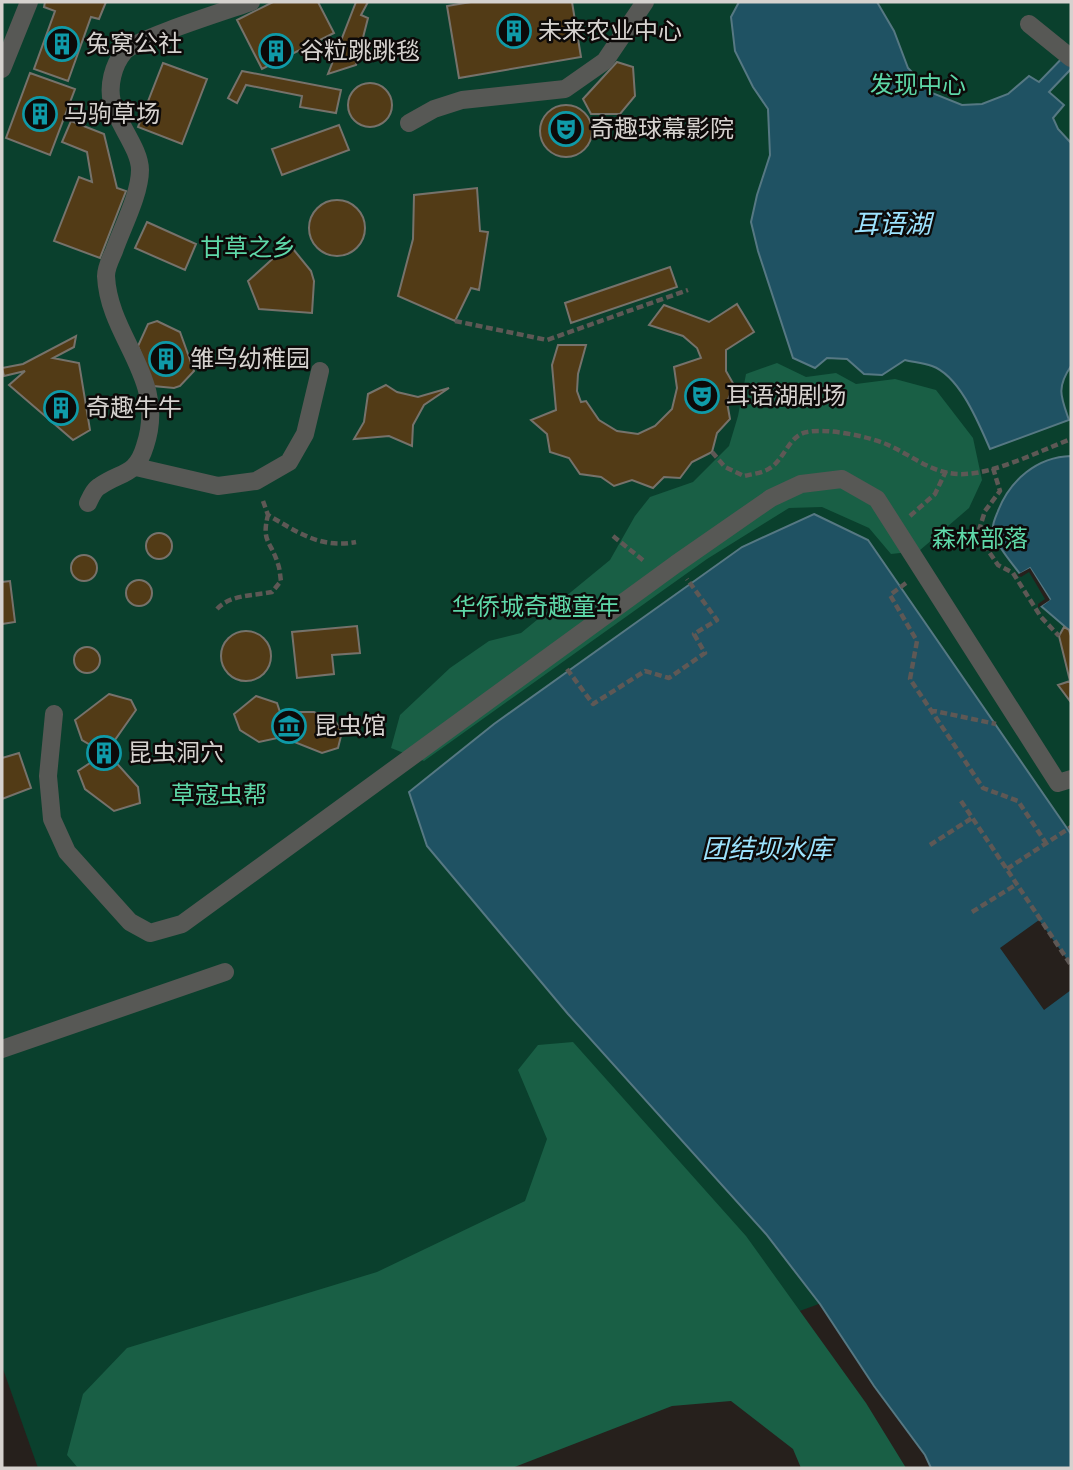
<svg xmlns="http://www.w3.org/2000/svg" width="1073" height="1470" viewBox="0 0 1073 1470" font-family="'Source Sans 3','Noto Sans SC',sans-serif">
  <style>
    .green { fill: #0a402d }
    .forest { fill: #195f45 }
    .water { fill: #1f5263; stroke: #567883; stroke-width: 2 }
    .pier { fill: #26201c }
    .building { fill: #523b16; stroke: #76726b; stroke-width: 2 }
    .lines { fill: none; stroke-linecap: round; stroke-linejoin: round }
    .path { stroke: #5e5855; stroke-width: 4.5; stroke-dasharray: 7 3.5; stroke-linecap: butt }
    .minor { stroke: #575855; stroke-width: 18 }
    .labels { text-anchor: middle; stroke-width: 5; stroke-linejoin: round; paint-order: stroke }
    .poi-label { font-size: 24px; fill: #d6d2cf; stroke: #0d0a09; text-anchor: start }
    .park-label { font-size: 24px; fill: #5ed8a8; stroke: #0d0a09 }
    .water-label { font-size: 26px; font-style: italic; fill: #9de3fe; stroke: #0d0a09 }
  </style>
  <rect width="100%" height="100%" fill="#26201c"/>
  <path class="green" d="M2,2H1071V1212L369,1468H38L2,1366Z"/>
  <path class="forest" d="M777,363L806,377L836,373L856,384L895,379L936,390L973,438L982,480L969,508L919,551L891,554L869,528L822,507L789,508L707,559L424,761L391,748L400,715L450,668L489,641L521,633L610,560L635,516L650,497L693,482L729,446L738,416L746,374Z
    M573,1042L746,1236L866,1403L906,1468H801L793,1449L731,1401L672,1406L512,1468H78L67,1455L83,1394L127,1348L377,1272L525,1201L547,1139L518,1070L538,1045Z"/>
  <path class="water" d="M739,2H877L894,31L908,68L932,93L962,105L982,104L1008,94L1029,76L1039,82L1071,49V69L1049,92L1064,105L1053,118L1058,129L1071,143V366C1056,388 1061,397 1069,420L990,449C979,424 960,376 932,366C923,363 913,362 905,360L882,375L864,374L847,359L827,358L815,368L793,358L758,251L751,222L757,195L770,155L768,109L753,87L735,51L731,17Z
    M1071,456V636L1069,630L1041,606L1050,599L1030,568L1020,574C1010,560 995,545 993,527C993,522 996,516 998,511C1010,480 1037,457 1071,456Z
    M814,514L868,540L1071,834V1468H931L925,1455L874,1386L820,1304L766,1234L568,1014L427,846L409,792L494,724L742,547Z"/>
  <path class="pier" d="M1030,568L1050,600L1038,608V604L1045,599L1029,572L1021,577L1017,575Z
    M1039,920L1071,965V990L1044,1010L1000,948Z"/>
  <path class="building" d="M45,2H106L99,19L91,17L68,81L34,69L55,11L44,7Z
    M273,2H318L334,33L262,69L237,20Z
    M356,2H368L361,15L368,18L356,65L328,74Z
    M471,2H572L581,57L459,78L447,6Z
    M617,62L633,67L635,96L620,114H591L583,99Z
    M163,63L207,79L182,144L138,127Z
    M242,71L341,90L336,113L300,107L302,96L246,85L237,103L228,98Z
    M30,73L75,89L50,155L6,138Z
    M348 105a22 22 0 1 1 44 0a22 22 0 1 1-44 0Z
    M540 131a26 26 0 1 1 52 0a26 26 0 1 1-52 0Z
    M71,121L104,134L117,188L126,191L100,258L54,241L79,177L92,182L87,152L62,142Z
    M339,125L349,150L282,175L272,149Z
    M477,188L480,231L488,232L479,290L471,288L455,321L398,296L413,239L414,195Z
    M309 228a28 28 0 1 1 56 0a28 28 0 1 1-56 0Z
    M147,222L196,244L185,270L135,248Z
    M289,244L311,271L314,281L312,313L259,309L248,281Z
    M670,267L677,287L571,323L565,303Z
    M737,304L754,332L726,350V371L734,385L727,402L730,419L717,433L712,452L692,462L680,478L664,477L653,488L632,480L614,486L601,477L580,474L569,458L550,452L547,434L531,420L556,410L552,365L558,345H586L578,374L577,391L581,402L586,401L599,420L617,431L638,434L655,426L672,409L677,388L674,367L701,358L697,348L683,336L649,325L664,305L709,322Z
    M157,321L180,332L194,371L180,386L174,388L153,386L138,346L148,324Z
    M76,336L74,347L53,358L79,363L90,430L73,440L9,385L25,371L4,376L2,368L23,364Z
    M386,385L397,392L418,397L449,388L424,405L413,425L412,446L389,436L354,439L364,422L368,394Z
    M146 546a13 13 0 1 1 26 0a13 13 0 1 1-26 0Z
    M71 568a13 13 0 1 1 26 0a13 13 0 1 1-26 0Z
    M126 593a13 13 0 1 1 26 0a13 13 0 1 1-26 0Z
    M10,581L15,622L2,624V582Z
    M357,626L360,653L332,655L334,674L297,678L292,632Z
    M1064,627L1069,630L1071,636L1070,701L1058,685L1070,681L1059,636Z
    M221 656a25 25 0 1 1 50 0a25 25 0 1 1-50 0Z
    M74 660a13 13 0 1 1 26 0a13 13 0 1 1-26 0Z
    M109,694L131,700L136,710L115,740L112,758L138,787L140,803L114,811L85,789L78,771L96,759L97,749L82,740L75,720Z
    M256,696L277,703L280,712H314L336,722L342,732L338,748L322,753L282,737L259,742L240,730L234,714Z
    M19,753L31,788L2,799V758Z"/>
  <g class="lines">
    <path class="path" d="M455,321L547,340L688,290
      M712,452L725,467L744,476C752,474 763,473 770,468C784,460 789,435 807,432C827,428 867,436 886,444C912,455 934,476 965,474C996,473 1042,450 1071,439
      M993,468L1000,491L985,511L979,530L987,549L998,565L1013,573L1041,617L1059,636
      M263,501L268,515C297,532 321,549 356,542
      M910,516L935,494L946,471
      M613,536L644,561
      M906,583L890,595L917,641L910,679L983,788L1018,801L1046,843
      M217,609C231,594 253,596 272,592L281,581C280,576 280,569 278,564C271,541 261,542 268,515
      M567,669L593,704L645,671L669,678L705,653L694,634L717,620L687,579
      M930,710L996,724
      M961,801L1071,965
      M930,845L972,818
      M1007,869L1071,827
      M972,912L1017,884"/>
    <path class="minor" d="M1029,24L1071,58
      M2,69L29,2
      M409,123L434,109L462,100L565,89L605,61L645,2
      M136,467L218,486L256,481L289,462L305,434L320,371
      M88,503C91,497 94,489 100,486C122,471 136,476 145,446C168,378 109,339 106,276C106,267 111,258 114,251C122,228 140,194 140,170C140,149 117,123 112,102C108,86 113,65 124,52C135,39 228,10 251,2
      M54,714L48,776L52,819L67,852L130,922L150,933L182,924L676,564L771,498L801,484L842,479L877,499L1058,783L1071,779
      M2,1049L225,972"/>
  </g>
  <defs>
    <g id="building-ring" transform="scale(1.75)"><circle r="9.5" fill="#0d0a09" stroke="#0f9aa8" stroke-width="1.5"/><path d="M-4-6H4V6H1V3H-1V6H-4ZM-2.5-4.3h1.7v1.8h-1.7ZM.8-4.3h1.7v1.8H.8ZM-2.5-1h1.7V.8h-1.7ZM.8-1h1.7V.8H.8Z" fill="#0f9aa8"/></g>
    <g id="theatre-ring" transform="scale(1.75)"><circle r="9.5" fill="#0d0a09" stroke="#0f9aa8" stroke-width="1.5"/><path d="M-5-5.5Q0-4 5-5.5V0Q5 5 0 6Q-5 5-5 0ZM-3.3-2.5H-1v1.5H-3.3ZM1-2.5H3.3v1.5H1ZM-2.8 1Q0 5.5 2.8 1Z" fill="#0f9aa8"/></g>
    <g id="museum-ring" transform="scale(1.75)"><circle r="9.5" fill="#0d0a09" stroke="#0f9aa8" stroke-width="1.5"/><path d="M0-6L6-3V-2H-6V-3ZM-5-1h2V3h-2ZM-1-1h2V3h-2ZM3-1h2V3H3ZM-6 4H6V6H-6Z" fill="#0f9aa8"/></g>
  </defs>
  <g fill-rule="evenodd">
    <use href="#building-ring" x="514" y="31"/>
    <use href="#building-ring" x="62" y="44"/>
    <use href="#building-ring" x="276" y="51"/>
    <use href="#building-ring" x="40" y="114"/>
    <use href="#theatre-ring" x="566" y="129"/>
    <use href="#building-ring" x="166" y="359"/>
    <use href="#theatre-ring" x="702" y="396"/>
    <use href="#building-ring" x="61" y="408"/>
    <use href="#museum-ring" x="289" y="726"/>
    <use href="#building-ring" x="104" y="753"/>
  </g>
  <g class="labels">
    <g class="poi-label">
      <text x="538" y="39">未来农业中心</text>
      <text x="86" y="52">兔窝公社</text>
      <text x="300" y="59">谷粒跳跳毯</text>
      <text x="64" y="122">马驹草场</text>
      <text x="590" y="137">奇趣球幕影院</text>
      <text x="190" y="367">雏鸟幼稚园</text>
      <text x="726" y="404">耳语湖剧场</text>
      <text x="86" y="416">奇趣牛牛</text>
      <text x="314" y="734">昆虫馆</text>
      <text x="128" y="761">昆虫洞穴</text>
    </g>
    <g class="park-label">
      <text x="918" y="93">发现中心</text>
      <text x="248" y="256">甘草之乡</text>
      <text x="980" y="547">森林部落</text>
      <text x="536" y="615">华侨城奇趣童年</text>
      <text x="219" y="803">草寇虫帮</text>
    </g>
    <g class="water-label">
      <text x="892" y="233">耳语湖</text>
      <text x="767" y="858">团结坝水库</text>
    </g>
  </g>
  <rect width="1073" height="1470" fill="none" stroke="#d6d2cf" stroke-width="7"/>
</svg>
